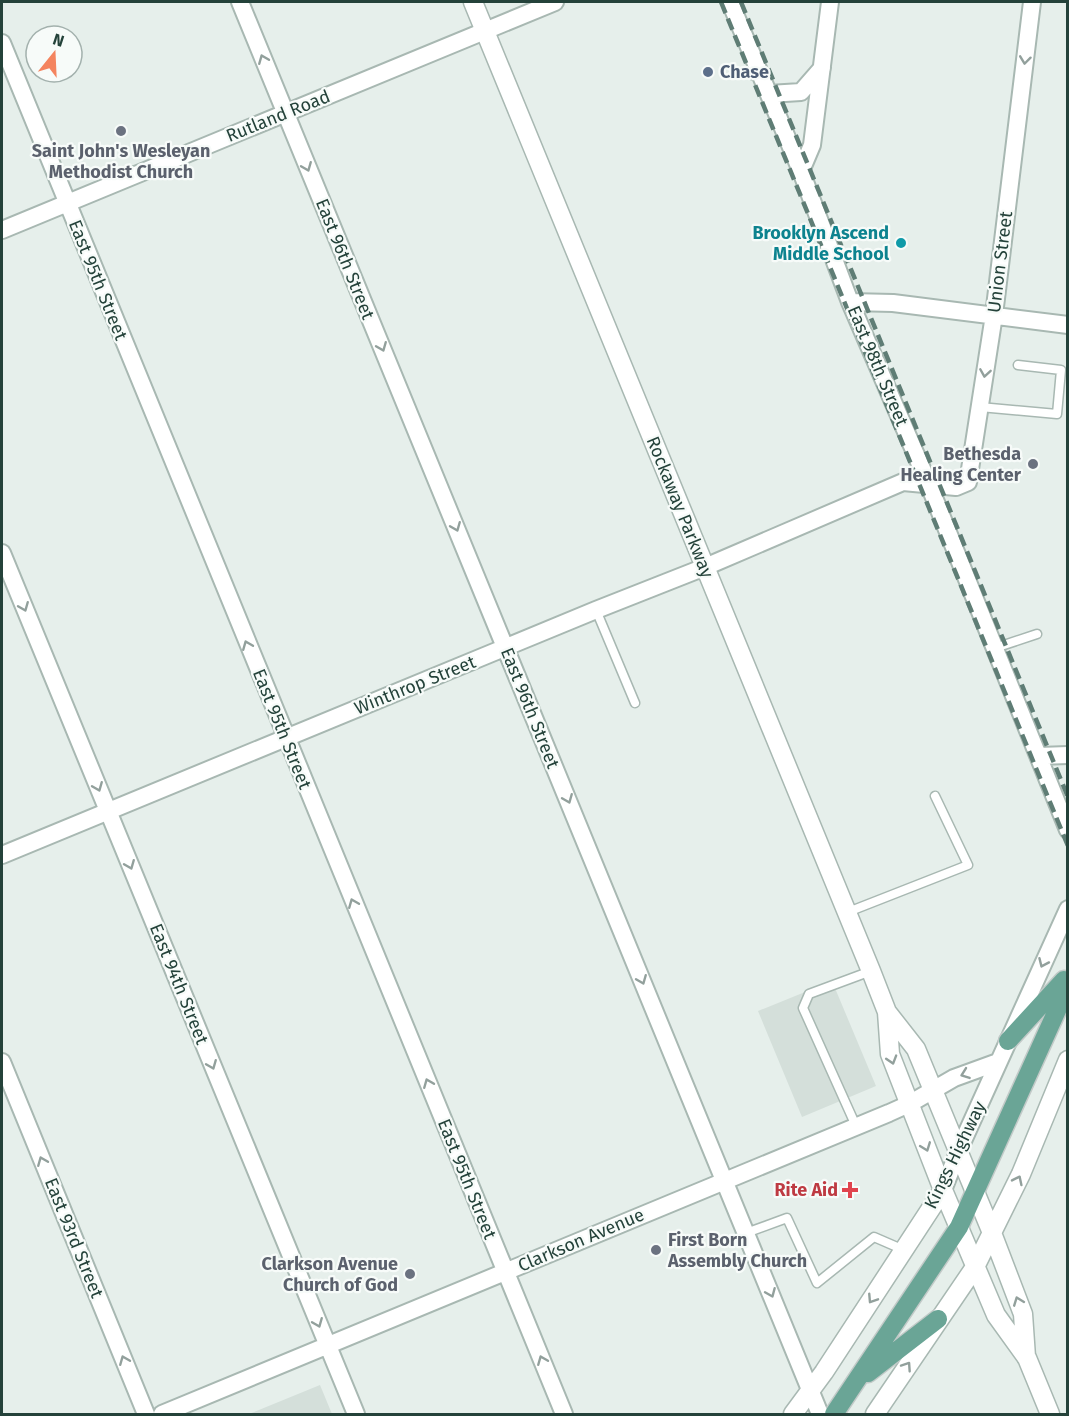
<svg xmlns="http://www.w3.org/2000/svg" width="1069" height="1416" viewBox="0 0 1069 1416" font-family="'Fira Sans',sans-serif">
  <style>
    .built { fill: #d4dfda }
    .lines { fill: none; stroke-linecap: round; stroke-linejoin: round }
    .service-casing { stroke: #a8b8b2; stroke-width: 11 }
    .minor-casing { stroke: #a8b8b2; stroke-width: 20 }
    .tertiary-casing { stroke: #a8b8b2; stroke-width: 21 }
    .primary-casing { stroke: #c2cac8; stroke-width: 21 }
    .service { stroke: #fff; stroke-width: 8 }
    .minor { stroke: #fff; stroke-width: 16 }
    .tertiary { stroke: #fff; stroke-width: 18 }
    .primary { stroke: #6aa596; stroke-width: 18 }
    .rail { stroke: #5f7d75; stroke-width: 4.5; stroke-dasharray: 12 6; stroke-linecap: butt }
    .oneway { stroke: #92a09c }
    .service-dot { fill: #5c6f8a; stroke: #f7fbf9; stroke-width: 2 }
    .worship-dot { fill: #6b7280; stroke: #f7fbf9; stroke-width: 2 }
    .culture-dot { fill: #0f9aa8; stroke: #f7fbf9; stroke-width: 2 }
    .health-dot { fill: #e0444e; stroke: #f7fbf9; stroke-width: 2 }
    .labels { text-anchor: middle; stroke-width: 4.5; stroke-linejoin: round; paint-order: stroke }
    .service-label { font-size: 18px; font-weight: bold; fill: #4e5e75; stroke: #f7fbf9; text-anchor: start }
    .street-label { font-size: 18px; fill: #24423a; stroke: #f7fbf9 }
    .worship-label { font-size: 18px; font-weight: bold; fill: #5b616d; stroke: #f7fbf9; text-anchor: end }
    .culture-label { font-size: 18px; font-weight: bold; fill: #0d838f; stroke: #f7fbf9; text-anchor: end }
    .health-label { font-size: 18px; font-weight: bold; fill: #be3a42; stroke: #f7fbf9; text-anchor: end }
  </style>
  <rect width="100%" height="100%" fill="#e6efeb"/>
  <path class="built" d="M832,981L876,1086L802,1117L758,1011Z
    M320,1385L332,1414H249Z"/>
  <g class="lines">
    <g class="service-casing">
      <path id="service" d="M980,407L1057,414L1061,370L1018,365
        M596,610L635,703
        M995,648L1037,634
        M848,912L968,865L935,796
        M856,1126L803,1008L809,994L871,971
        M746,1233L787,1218L817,1283L874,1237L904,1250"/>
    </g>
    <g class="minor-casing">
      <path id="minor" d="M240,2L820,1414
        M730,2L801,171L850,302L929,485L1068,830
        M2,43L564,1414
        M769,94L801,92L822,68
        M801,171L812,145L830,2
        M2,230L555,2
        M850,302L893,303L1068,325
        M2,553L356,1414
        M1039,756L1068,755
        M2,855L596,610L705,567L903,482L956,487L968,482L994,315L1032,2
        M2,1062L146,1414
        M943,1190L958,1152L1068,909
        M162,1414L889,1113L909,1104L954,1078L998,1062"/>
    </g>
    <g class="tertiary-casing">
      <path id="tertiary" d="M473,2L871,971L887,1012L890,1054L943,1190L996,1315L1027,1358L1050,1414
        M887,1012L916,1049L992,1233L1023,1314L1026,1357
        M793,1414L824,1372L943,1190
        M875,1414L975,1267L1021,1174L1068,1060"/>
    </g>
    <g class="primary-casing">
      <path id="primary" d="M1008,1041L1064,980
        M868,1373L938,1319
        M834,1414L959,1227L1068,986"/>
    </g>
    <use href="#service" class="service"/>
    <use href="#minor" class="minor"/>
    <use href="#tertiary" class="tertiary"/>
    <use href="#primary" class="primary"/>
    <path class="rail" d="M721,2L1068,846
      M741,2L1068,797"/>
  </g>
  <defs><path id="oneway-chevron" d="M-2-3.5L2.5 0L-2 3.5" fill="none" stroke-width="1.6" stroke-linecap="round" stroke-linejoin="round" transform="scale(1.5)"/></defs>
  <g class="oneway">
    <use href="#oneway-chevron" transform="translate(263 59) rotate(-112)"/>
    <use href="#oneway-chevron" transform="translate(1025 60) rotate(97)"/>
    <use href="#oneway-chevron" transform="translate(307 167) rotate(68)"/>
    <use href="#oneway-chevron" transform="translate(382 347) rotate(68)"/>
    <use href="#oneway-chevron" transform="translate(985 373) rotate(99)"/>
    <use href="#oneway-chevron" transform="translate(456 527) rotate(68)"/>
    <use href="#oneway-chevron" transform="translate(24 607) rotate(68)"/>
    <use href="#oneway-chevron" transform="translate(247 645) rotate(-112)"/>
    <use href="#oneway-chevron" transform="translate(98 787) rotate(68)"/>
    <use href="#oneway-chevron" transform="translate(568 799) rotate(68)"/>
    <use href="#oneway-chevron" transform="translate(130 865) rotate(68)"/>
    <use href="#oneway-chevron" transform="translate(353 903) rotate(-112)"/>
    <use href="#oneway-chevron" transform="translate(1043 963) rotate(114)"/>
    <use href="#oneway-chevron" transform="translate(642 980) rotate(68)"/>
    <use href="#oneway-chevron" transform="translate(892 1060) rotate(73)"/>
    <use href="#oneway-chevron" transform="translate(212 1065) rotate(68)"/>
    <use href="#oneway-chevron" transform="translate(965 1074) rotate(160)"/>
    <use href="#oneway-chevron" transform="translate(428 1083) rotate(-112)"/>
    <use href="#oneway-chevron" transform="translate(926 1147) rotate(69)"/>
    <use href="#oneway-chevron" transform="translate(42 1161) rotate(-112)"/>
    <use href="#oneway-chevron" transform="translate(1018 1180) rotate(-64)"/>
    <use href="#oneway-chevron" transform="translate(771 1293) rotate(67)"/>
    <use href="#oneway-chevron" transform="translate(872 1299) rotate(123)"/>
    <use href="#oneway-chevron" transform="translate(1018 1301) rotate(-111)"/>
    <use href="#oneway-chevron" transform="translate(318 1323) rotate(68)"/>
    <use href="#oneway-chevron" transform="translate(124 1360) rotate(-112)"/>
    <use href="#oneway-chevron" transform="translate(542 1360) rotate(-112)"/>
    <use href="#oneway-chevron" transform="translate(907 1366) rotate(-56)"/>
  </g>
  <circle class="service-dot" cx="708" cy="72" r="6"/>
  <g class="worship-dot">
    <circle cx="121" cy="131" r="6"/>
    <circle cx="1033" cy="464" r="6"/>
    <circle cx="656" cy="1250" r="6"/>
    <circle cx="410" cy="1274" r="6"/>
  </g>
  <circle class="culture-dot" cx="901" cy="243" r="6"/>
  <path class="health-dot" d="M847 1181h6v6h6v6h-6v6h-6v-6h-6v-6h6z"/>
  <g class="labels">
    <g class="service-label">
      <text x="720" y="78">Chase</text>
    </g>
    <g class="street-label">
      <text transform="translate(278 116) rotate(-22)" y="6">Rutland Road</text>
      <text transform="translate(345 259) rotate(68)" y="6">East 96th Street</text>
      <text transform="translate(1000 262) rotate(-83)" y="6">Union Street</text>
      <text transform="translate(98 280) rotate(68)" y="6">East 95th Street</text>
      <text transform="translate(878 366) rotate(67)" y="6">East 98th Street</text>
      <text transform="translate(680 507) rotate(68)" y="6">Rockaway Parkway</text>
      <text transform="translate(415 685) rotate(-22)" y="6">Winthrop Street</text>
      <text transform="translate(530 708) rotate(68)" y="6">East 96th Street</text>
      <text transform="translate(282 729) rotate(68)" y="6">East 95th Street</text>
      <text transform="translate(179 984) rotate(68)" y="6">East 94th Street</text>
      <text transform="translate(955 1155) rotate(-64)" y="6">Kings Highway</text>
      <text transform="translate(467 1179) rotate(68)" y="6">East 95th Street</text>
      <text transform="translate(74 1238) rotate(68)" y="6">East 93rd Street</text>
      <text transform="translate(581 1240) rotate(-23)" y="6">Clarkson Avenue</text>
    </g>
    <g class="worship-label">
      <text x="121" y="157" text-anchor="middle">Saint John's Wesleyan<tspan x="121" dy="21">Methodist Church</tspan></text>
      <text x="1021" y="460">Bethesda<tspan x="1021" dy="21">Healing Center</tspan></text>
      <text x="668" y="1246" text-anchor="start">First Born<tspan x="668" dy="21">Assembly Church</tspan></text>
      <text x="398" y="1270">Clarkson Avenue<tspan x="398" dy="21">Church of God</tspan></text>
    </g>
    <g class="culture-label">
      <text x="889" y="239">Brooklyn Ascend<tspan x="889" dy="21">Middle School</tspan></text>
    </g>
    <g class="health-label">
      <text x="838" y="1196">Rite Aid</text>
    </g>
  </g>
  <rect width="1069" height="1416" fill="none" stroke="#24423a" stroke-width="6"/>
  <g transform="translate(54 54) rotate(18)"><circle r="28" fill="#f7fbf9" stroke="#a3b1ad" stroke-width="1.5"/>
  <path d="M0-4.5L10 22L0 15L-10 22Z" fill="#f4845f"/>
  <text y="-9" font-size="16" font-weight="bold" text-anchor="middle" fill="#24423a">N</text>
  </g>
</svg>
